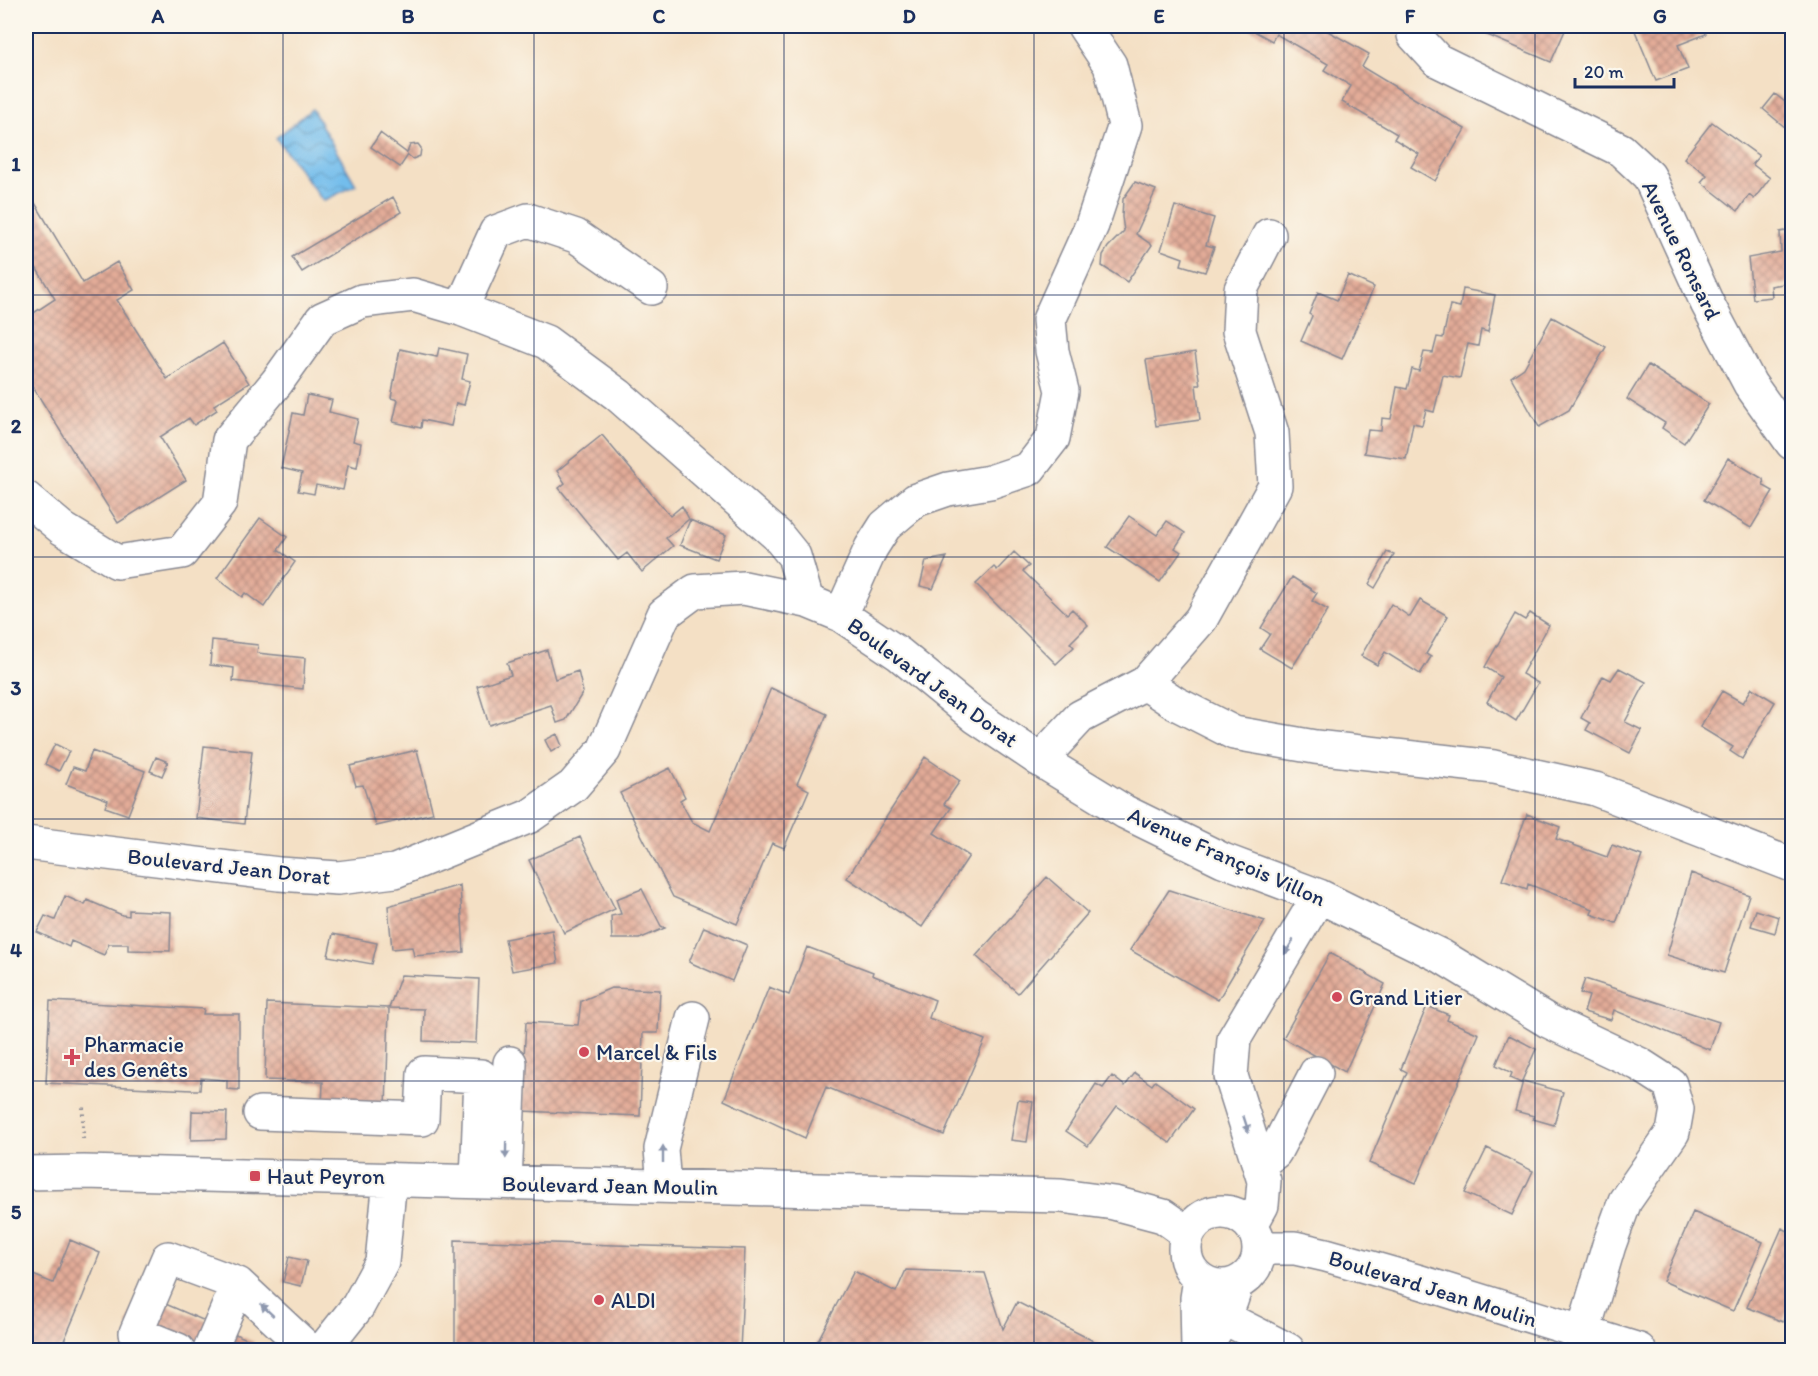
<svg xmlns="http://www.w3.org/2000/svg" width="1818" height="1376" viewBox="0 0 1818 1376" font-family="Itim,sans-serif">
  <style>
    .water { fill: url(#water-waves); stroke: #4776a5; stroke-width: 1.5 }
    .building { fill: url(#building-cross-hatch) }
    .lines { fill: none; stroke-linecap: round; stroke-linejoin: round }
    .minor-casing { stroke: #888892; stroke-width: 36 }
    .path { stroke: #888892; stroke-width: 4; stroke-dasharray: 1.5 4.5; stroke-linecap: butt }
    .minor { stroke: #fff; stroke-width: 33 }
    .oneway { fill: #8d97ae }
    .grid { fill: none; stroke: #1b2f5e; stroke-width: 1.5; stroke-opacity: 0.55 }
    .poi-dot { fill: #d1495b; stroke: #fbf7ec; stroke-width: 2 }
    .labels { text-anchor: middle; stroke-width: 4.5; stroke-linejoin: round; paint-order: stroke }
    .street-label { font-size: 22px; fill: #1b2f5e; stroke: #fbf7ec }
    .poi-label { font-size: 22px; fill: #1b2f5e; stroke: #fbf7ec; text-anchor: start }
    .neatline { fill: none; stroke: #1b2f5e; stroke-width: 2 }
    .grid-label { font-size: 20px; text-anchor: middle; font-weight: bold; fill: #1b2f5e }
  </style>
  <defs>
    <pattern id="water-waves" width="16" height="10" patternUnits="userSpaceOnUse" patternTransform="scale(1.5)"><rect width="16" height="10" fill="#73bdec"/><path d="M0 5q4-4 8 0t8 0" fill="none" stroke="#5e9ac2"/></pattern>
    <pattern id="building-cross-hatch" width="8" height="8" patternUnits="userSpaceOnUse" patternTransform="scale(1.5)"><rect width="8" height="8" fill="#e3ac98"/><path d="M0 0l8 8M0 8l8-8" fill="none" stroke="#b78c7f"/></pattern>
  </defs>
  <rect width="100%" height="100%" fill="#fbf7ec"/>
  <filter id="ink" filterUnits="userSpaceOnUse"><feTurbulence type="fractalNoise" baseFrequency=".0167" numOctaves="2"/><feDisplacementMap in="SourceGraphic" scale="12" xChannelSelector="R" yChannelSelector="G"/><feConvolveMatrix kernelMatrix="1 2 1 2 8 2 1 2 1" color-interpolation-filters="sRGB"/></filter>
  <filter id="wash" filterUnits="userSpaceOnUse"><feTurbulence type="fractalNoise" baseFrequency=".008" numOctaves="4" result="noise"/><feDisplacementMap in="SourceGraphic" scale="24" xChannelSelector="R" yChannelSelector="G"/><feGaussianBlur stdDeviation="1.35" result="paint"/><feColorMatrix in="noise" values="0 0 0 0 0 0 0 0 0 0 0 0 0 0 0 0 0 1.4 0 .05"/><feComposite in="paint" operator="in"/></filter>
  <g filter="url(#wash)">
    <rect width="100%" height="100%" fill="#f4e0c5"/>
    <path class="water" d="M312,109L356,185L323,201L276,138Z"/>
    <g id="blocks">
      <path class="building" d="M1245,26H1319L1369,54L1362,67L1465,129L1435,181L1411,167L1419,154L1394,139L1397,134L1342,102L1351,86L1324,70L1328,64L1276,34L1272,41Z
        M1475,26H1567L1551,62L1473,29Z
        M1633,26H1702L1706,34L1678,45L1688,69L1656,81Z
        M1775,94L1790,106L1792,103V133L1763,109Z
        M1712,122L1759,156L1752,164L1770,178L1754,199L1749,195L1738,211L1701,182L1707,175L1684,158Z
        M380,133L407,153L410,145L418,144L421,148L420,156L413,159L408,155L400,167L371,147Z
        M1135,182L1156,190L1136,234L1152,245L1127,282L1102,266L1103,255L1108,247L1124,231L1122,217L1123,199Z
        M26,188L83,283L117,262L134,290L117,300L167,379L223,343L249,383L214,405L217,410L194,425L189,418L160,437L186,480L118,523L26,376V318L55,299L26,251Z
        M393,197L401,212L302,272L292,257Z
        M1175,206L1214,218L1206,245L1214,247L1205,272L1181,265L1183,258L1161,250Z
        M1792,230V287L1789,283L1771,286L1772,297L1753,299L1748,258L1781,252L1780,232Z
        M1348,275L1374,287L1342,359L1301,341L1312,316L1309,314L1318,292L1337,300Z
        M1463,289L1495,295L1488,332L1481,330L1478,346L1468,344L1460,378L1443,375L1434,412L1426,410L1422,425L1413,423L1406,459L1364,453L1368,430L1381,431L1382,418L1391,419L1397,387L1407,389L1412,369L1419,371L1424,352L1433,353L1437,337L1443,338L1450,305L1460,307Z
        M1552,317L1606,347L1569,410L1539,427L1511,377L1524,368Z
        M439,348L467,354L462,379L470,381L464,405L456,403L451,426L422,420L421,428L393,422L398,400L391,398L400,349L437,357Z
        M1195,352L1200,385H1196L1200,420L1156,426L1146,360Z
        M1648,365L1709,404L1684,443L1662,428L1665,423L1627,399Z
        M307,395L332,400L329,412L358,419L353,441L361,443L357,467L348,465L343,490L316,485L314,494L298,491L302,473L281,468L293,413L303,415Z
        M602,435L670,516L682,506L689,519L666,538L673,546L642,572L627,553L618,560L559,488L565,483L557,471Z
        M1728,458L1763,479L1764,486L1773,491L1751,528L1704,500Z
        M1129,516L1157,535L1167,521L1185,533L1175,548L1181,552L1160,582L1107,547Z
        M260,518L287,537L278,550L295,562L264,607L245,593L242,597L217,578Z
        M690,520L726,535L716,559L680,545Z
        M1014,552L1029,566L1023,571L1067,614L1072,609L1088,625L1070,643L1074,647L1056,664L976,584L994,567L997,570Z
        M1387,552L1394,555L1375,588L1369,584Z
        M947,557L933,589L920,586L926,561Z
        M1292,577L1317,593L1312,601L1328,610L1292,668L1260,649L1270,634L1261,628Z
        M1420,600L1448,616L1426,654L1431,657L1420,674L1385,652L1377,665L1361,656L1391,604L1410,617Z
        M1530,613L1549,625L1522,674L1538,683L1516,721L1487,702L1501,677L1485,667L1515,614L1525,620Z
        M212,640L258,645L257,653L305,658L303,689L233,681L234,668L210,665Z
        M547,650L555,679L578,671L583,692L566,720L557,723L551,705L489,725L477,686L511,675L507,663Z
        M1619,668L1646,682L1625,722L1642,730L1630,753L1586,730L1590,723L1581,718L1603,676L1611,680Z
        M771,688L827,714L797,784L809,790L784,848L772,843L737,924L673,897L620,793L670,768L685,797L680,800L692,822L710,831Z
        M1752,688L1775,702L1742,759L1730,751L1733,747L1700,727L1722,691L1743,703Z
        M557,734L562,746L551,752L545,740Z
        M55,744L69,751L59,771L45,764Z
        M204,746L252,751L244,824L196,818Z
        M417,750L433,813L376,826L363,785L356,786L350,766Z
        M92,751L145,771L128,815L105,807L108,800L66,784L73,767L85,771Z
        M156,757L168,762L162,776L150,771Z
        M925,757L960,781L944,804L951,808L934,833L969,856L922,927L847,878Z
        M1527,814L1560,827L1556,839L1565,842L1607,857L1612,845L1642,856L1616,923L1591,914L1593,909L1528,884L1527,889L1502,880Z
        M580,837L615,909L564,933L529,860Z
        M1691,873L1749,895L1724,973L1667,955Z
        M1047,877L1088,913L1018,993L976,956Z
        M460,885L464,952L414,956L412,947L392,949L388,906Z
        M642,889L661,926L665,928L639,939H612L611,916L621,914L616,899Z
        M1169,890L1265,921L1218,1000L1130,950Z
        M65,896L85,905L87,900L122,915L129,916V910L171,912L170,951L128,950V944H109L104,955L71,941L69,947L37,932L45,916L55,920Z
        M1756,910L1779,917L1775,933L1751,926Z
        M704,927L747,945L732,981L689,962Z
        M552,930L558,963L512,971L505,939Z
        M333,934L377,943L372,964L328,956Z
        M807,947L873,972L872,975L935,1000L929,1018L985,1040L944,1135L826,1087L805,1138L724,1100L769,987L789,995Z
        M1330,953L1385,984L1345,1072L1283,1038Z
        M401,975L479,979L476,1043L423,1041L424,1009L389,1008Z
        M1585,979L1719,1022L1710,1050L1614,1010L1611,1020L1584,1012L1589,996L1580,993Z
        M611,988L660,990L658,1033H643L640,1116L521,1111L526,1022L578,1025L581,1001Z
        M50,1001L204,1009L203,1014H239V1090L227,1089V1080L201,1078L200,1090H192L46,1083Z
        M267,1003L389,1008L386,1108L322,1106L323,1082L265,1080Z
        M1427,1006L1449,1015L1447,1020L1479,1034L1416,1183L1369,1163L1407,1072L1401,1069Z
        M1509,1035L1536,1049L1521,1083L1510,1078L1512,1073L1496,1065Z
        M1135,1073L1152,1085L1155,1081L1194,1109L1170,1143L1117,1106L1088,1146L1066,1131L1096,1084L1103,1088L1112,1076L1125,1086Z
        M1523,1081L1563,1092L1554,1125L1533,1119L1534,1116L1515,1111Z
        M1018,1100L1033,1102L1027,1142L1011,1140Z
        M192,1111L227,1112L226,1139L191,1140Z
        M1487,1148L1533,1171L1512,1215L1465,1193Z
        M1693,1212L1763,1242L1733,1311L1663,1281Z
        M1782,1228L1792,1233V1299L1783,1322L1747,1307Z
        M70,1240L100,1253L83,1296L60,1350H26V1272L53,1283Z
        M455,1240L745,1249L740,1350H455Z
        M289,1257L307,1261L301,1286L283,1282Z
        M906,1270L985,1273L1003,1329L1017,1302L1111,1350H813L854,1271L896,1292Z
        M140,1293L254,1342L251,1347L259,1350H187L127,1325Z"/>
    </g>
  </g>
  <g filter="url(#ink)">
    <use href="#blocks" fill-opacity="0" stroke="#888892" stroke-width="1.5"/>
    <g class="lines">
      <g class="minor-casing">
        <path id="minor" d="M1414,26V35L1437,60L1621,150L1649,176L1707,303L1750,384L1792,443
          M461,309L496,232L528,220L576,236L651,288
          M26,498L63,529L117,562L182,552L220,503L229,440L277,382L322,319L362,301L413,295L461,309L546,342L618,395L777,535L794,556L807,601
          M841,615L871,548L885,526L916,500L948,489L990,482L1029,469L1053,438L1062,391L1052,351L1049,320L1092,225L1125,125L1110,65L1084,26
          M1145,683L1201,619L1275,486L1272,433L1239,331L1241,289L1269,235
          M26,843L279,874L338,878L395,871L530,816L573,786L604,750L664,614L695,591L744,588L807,601L841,615L899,654L976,717L1040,760
          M260,1113L422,1119L424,1073L481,1076L477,1181
          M1259,1164L1275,1152L1316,1073
          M26,1173L84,1172L1061,1196L1114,1203L1163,1216L1187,1233
          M505,1182L510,1063
          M664,1186L661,1149L693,1018
          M1185 1249a37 37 0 1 1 74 0a37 37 0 1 1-74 0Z
          M1251,1225L1262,1205L1264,1181L1231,1076L1234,1039L1319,896
          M1259,1248H1295L1326,1255L1417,1281L1639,1350
          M1223,1317L1288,1350
          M1583,1333L1609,1245L1625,1201L1673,1132L1677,1109L1670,1084L1639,1064L1548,1021L1441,956L1319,896L1223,860L1125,812L1040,760L1080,717L1145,683L1175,703L1234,733L1315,747L1494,767L1595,789L1792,865
          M178,1350L136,1333L168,1258L238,1284L309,1350
          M210,1350L238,1284
          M323,1350L358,1306L382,1262L390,1179
          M1198,1350L1197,1298L1200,1279
          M1202,1350C1216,1331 1231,1309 1236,1284"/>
      </g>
      <path class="path" d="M83,1139V1104"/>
      <use href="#minor" class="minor"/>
    </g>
    <defs><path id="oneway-solid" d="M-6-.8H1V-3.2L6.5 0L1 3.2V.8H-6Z" transform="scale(1.5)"/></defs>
    <g class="oneway">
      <use href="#oneway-solid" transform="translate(1289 947) rotate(121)"/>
      <use href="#oneway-solid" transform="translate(1246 1124) rotate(72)"/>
      <use href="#oneway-solid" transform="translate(506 1150) rotate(91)"/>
      <use href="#oneway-solid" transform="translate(663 1154) rotate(-90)"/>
      <use href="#oneway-solid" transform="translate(267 1310) rotate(-137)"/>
    </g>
  </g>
  <path class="grid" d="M283,26V1350M534,26V1350M784,26V1350M1034,26V1350M1284,26V1350M1535,26V1350M26,295H1792M26,557H1792M26,819H1792M26,1081H1792"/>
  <g class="poi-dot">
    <circle cx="1337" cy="997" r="6"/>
    <circle cx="584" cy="1052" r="6"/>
    <path d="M69 1048h6v6h6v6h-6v6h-6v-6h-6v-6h6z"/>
    <rect x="249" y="1170" width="12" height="12" rx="3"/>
    <circle cx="599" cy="1300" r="6"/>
  </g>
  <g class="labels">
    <g class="street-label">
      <text transform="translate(1682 250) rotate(64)" y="8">Avenue Ronsard</text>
      <text transform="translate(933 682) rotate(36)" y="8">Boulevard Jean Dorat</text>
      <text transform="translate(1227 856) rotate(24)" y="8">Avenue François Villon</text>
      <text transform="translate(229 866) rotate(6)" y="8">Boulevard Jean Dorat</text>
      <text transform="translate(610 1185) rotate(1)" y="8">Boulevard Jean Moulin</text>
      <text transform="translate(1433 1288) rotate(17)" y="8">Boulevard Jean Moulin</text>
    </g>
    <g class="poi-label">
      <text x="1349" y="1005">Grand Litier</text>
      <text x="84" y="1052">Pharmacie<tspan x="84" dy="25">des Genêts</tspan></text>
      <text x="596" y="1060">Marcel &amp; Fils</text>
      <text x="267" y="1184">Haut Peyron</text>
      <text x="611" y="1308">ALDI</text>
    </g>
  </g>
  <rect width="1818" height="1376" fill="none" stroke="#fbf7ec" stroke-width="66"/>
  <path d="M1575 78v9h99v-9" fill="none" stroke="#1b2f5e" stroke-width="3"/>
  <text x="1584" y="78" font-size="18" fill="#1b2f5e" stroke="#fbf7ec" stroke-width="4.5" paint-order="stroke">20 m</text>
  <rect x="33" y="33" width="1752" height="1310" class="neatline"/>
  <g class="grid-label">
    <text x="158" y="23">A</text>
    <text x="408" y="23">B</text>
    <text x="659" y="23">C</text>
    <text x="909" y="23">D</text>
    <text x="1159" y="23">E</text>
    <text x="1410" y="23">F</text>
    <text x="1660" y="23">G</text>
    <text x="16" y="171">1</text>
    <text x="16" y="433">2</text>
    <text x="16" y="695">3</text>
    <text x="16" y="957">4</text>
    <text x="16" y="1219">5</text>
  </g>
</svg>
